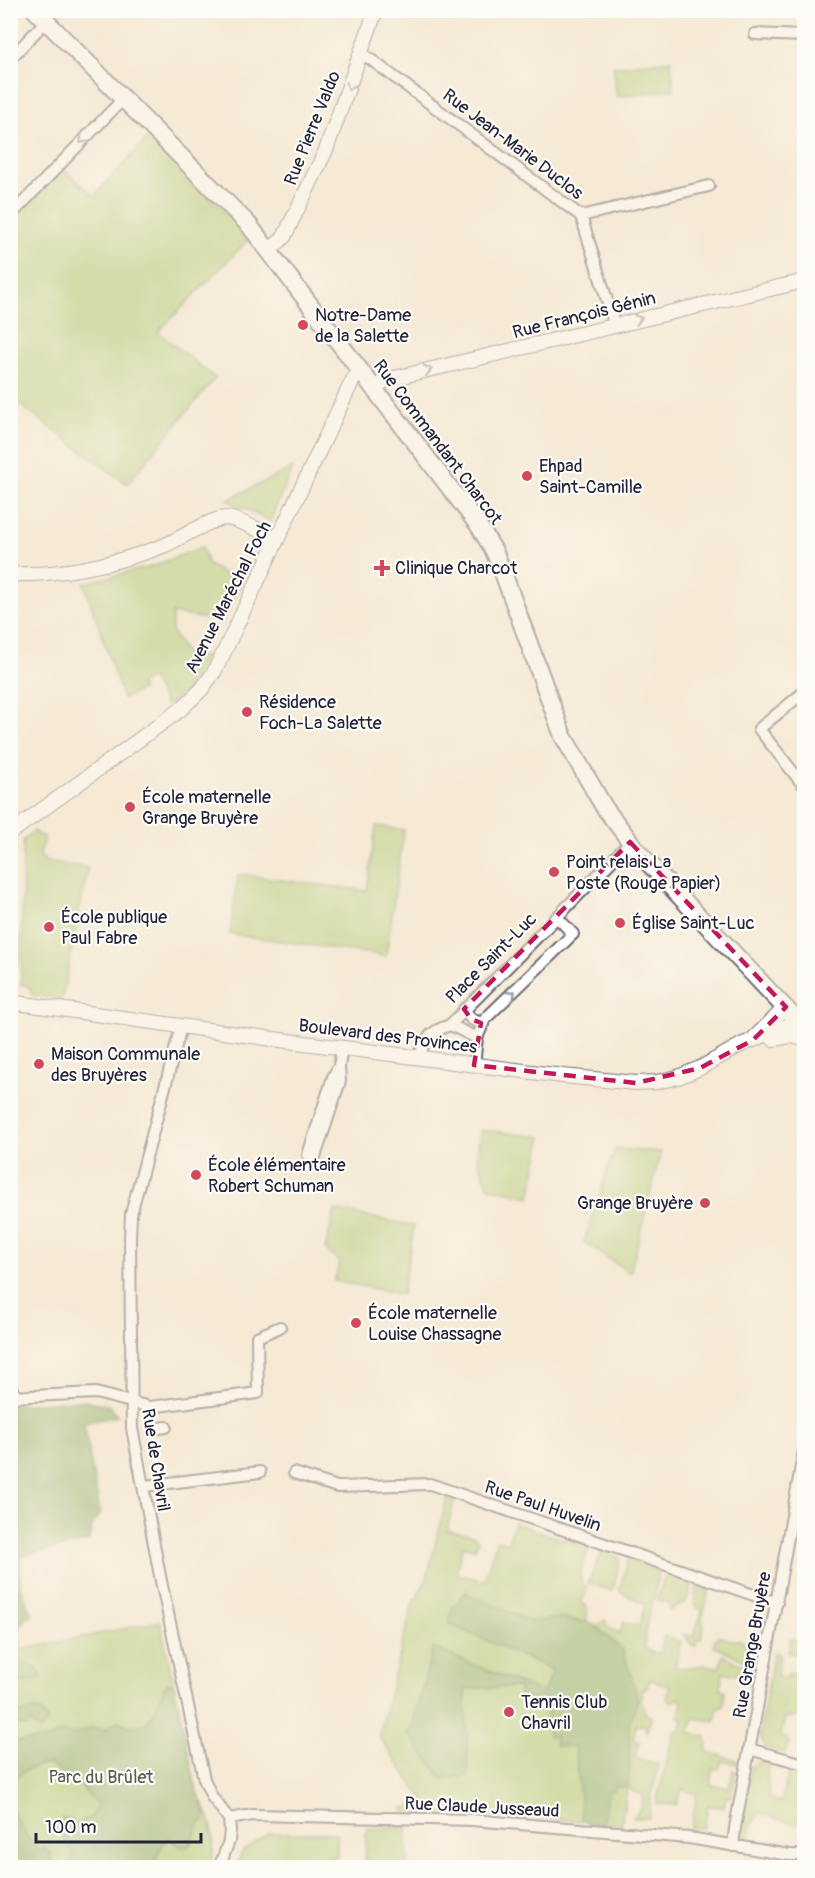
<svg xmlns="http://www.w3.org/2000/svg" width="815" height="1878" viewBox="0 0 815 1878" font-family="Pangolin,sans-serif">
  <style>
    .green { fill: #acce77; stroke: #677859; stroke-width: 1.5 }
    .forest { fill: #89b168; stroke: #566a52; stroke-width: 1.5 }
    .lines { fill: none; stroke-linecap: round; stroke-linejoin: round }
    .street-casing { stroke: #6c6871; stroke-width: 14 }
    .secondary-casing { stroke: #6c6871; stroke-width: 16 }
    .primary-casing { stroke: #6c6871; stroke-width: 20 }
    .street { stroke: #fff; stroke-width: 10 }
    .secondary { stroke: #fff; stroke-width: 14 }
    .primary { stroke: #fff; stroke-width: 16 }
    .oneway { stroke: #9c9ca7 }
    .marked { fill: none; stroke: #c2185b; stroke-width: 4.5; stroke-dasharray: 12 8; stroke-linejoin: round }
    .poi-dot { fill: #d1495b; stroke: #fdfcf7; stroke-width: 2 }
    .labels { text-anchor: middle; stroke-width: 4.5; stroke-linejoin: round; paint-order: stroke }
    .street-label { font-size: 18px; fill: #22223b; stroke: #fdfcf7 }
    .poi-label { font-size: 18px; fill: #22223b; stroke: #fdfcf7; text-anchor: start }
    .park-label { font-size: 18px; fill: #525e50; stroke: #fdfcf7 }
  </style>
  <rect width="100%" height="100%" fill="#fdfcf7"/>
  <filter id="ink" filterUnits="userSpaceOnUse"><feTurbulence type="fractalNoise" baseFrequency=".0167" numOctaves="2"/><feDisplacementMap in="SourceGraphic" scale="12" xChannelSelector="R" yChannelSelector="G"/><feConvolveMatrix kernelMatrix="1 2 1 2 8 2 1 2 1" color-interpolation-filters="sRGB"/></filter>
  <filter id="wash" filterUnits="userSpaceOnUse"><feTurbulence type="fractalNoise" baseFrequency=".008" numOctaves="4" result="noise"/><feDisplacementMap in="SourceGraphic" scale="24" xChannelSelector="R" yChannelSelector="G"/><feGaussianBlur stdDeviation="1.35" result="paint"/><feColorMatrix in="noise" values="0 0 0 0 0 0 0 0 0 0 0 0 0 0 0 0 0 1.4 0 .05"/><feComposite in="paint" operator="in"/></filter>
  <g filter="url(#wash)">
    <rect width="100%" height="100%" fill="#f5ead5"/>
    <path class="green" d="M671,60L674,89L617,97L613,67Z
      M151,135L250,238L158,332L215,378L127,484L11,398L10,221L62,168L94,196Z
      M293,468L270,521L227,500Z
      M202,547L208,565L241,583L223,622L172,613V632L186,654L206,657L183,693L166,706L151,678L140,684L143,689L123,699L84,583L154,566Z
      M376,826L404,830L386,956L230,934L238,874L367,891Z
      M34,831L37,835L44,836L40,856L46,861L88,868L62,999L31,995V990L26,985H21L23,840Z
      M480,1130L542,1137L530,1197L489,1187L477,1157Z
      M615,1149L661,1152L630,1273L584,1242Z
      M335,1210L414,1226L402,1294L334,1281L340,1262L325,1249Z
      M447,1499L454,1501L447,1530L474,1536L478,1541L475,1549L463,1546L457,1567L458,1574L484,1581L497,1540L508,1543L514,1523L589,1548L580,1575L583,1585L588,1588L581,1602L587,1607V1622L596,1626L605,1620L609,1628L620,1633L623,1623L640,1626L645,1604L619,1591L628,1560L660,1571L647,1621L644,1648L659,1654L664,1636L681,1642L675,1667C692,1670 702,1661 719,1668L723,1655L739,1664L754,1666L753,1678L723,1672L720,1689L725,1690L723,1707L718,1708L715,1721L694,1718L689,1732L706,1737L707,1752L737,1760V1764L722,1761L719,1769L713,1768L711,1785L729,1787L733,1770L737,1771L731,1797H726L724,1806L721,1808L708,1805L704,1828L691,1827L697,1794L682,1789L676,1805L656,1804L674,1731H680L683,1718L678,1717L682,1702L677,1698L675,1702L668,1700L667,1697L670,1687L649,1679L648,1687L643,1689L641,1700L646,1715L652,1716L647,1732L645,1730V1725H636L633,1740L640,1742L635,1758L659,1765L651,1798L649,1818H633L642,1807L643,1794L633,1792L628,1784L621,1824H586L585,1821L478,1815L406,1816L404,1808L427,1804L381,1740L380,1730L414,1599L418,1600V1593L426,1581Z
      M602,1551L620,1558L613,1591L588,1583Z
      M10,1571L21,1650L160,1621L197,1793C211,1816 219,1842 209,1867H11Z
      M667,1573L693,1582L686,1602L674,1607L673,1610H669V1603L659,1601L657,1598Z
      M698,1584L710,1587L702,1620L704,1625L701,1639H697L695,1646L690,1643L683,1634L694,1636L702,1611C690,1604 695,1596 698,1584Z
      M718,1635L730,1640H741L751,1649L757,1652L756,1663L745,1661L713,1645Z
      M790,1639L804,1642V1716L785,1718L781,1736L789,1741L785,1753L766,1748L759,1735L774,1652L780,1653L777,1676L788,1678V1673L795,1674L798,1655L788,1652Z
      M761,1761L770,1762L767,1774L770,1799L781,1802L790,1768L804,1772V1820L797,1825L760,1813L752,1824L749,1837L746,1838L740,1830L751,1767Z
      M366,1828H407L408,1864L365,1863Z
      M269,1833H337V1857L297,1862L293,1867H236L242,1852Z"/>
    <path class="forest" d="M86,1400L110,1406L118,1416L84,1423L100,1513L92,1525L89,1541L21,1556L20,1585L32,1615L21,1623L17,1633L12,1636L11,1405Z
      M467,1591L469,1596L492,1604L531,1622L560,1618L592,1623L623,1650L638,1699L629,1724L630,1772L627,1788L615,1786L614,1791H609L602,1824H586L585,1821H582L575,1747L555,1745V1736H548L546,1697L520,1698L519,1687L465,1689L468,1775L443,1780L408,1733H410L433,1648L543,1693L553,1670L449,1624L453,1607Z
      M10,1647L18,1659L36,1668L42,1677L35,1682L11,1683Z
      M167,1683L174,1685L197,1793L206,1814L205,1819C192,1829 198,1836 188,1847H181L168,1838C161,1846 155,1857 156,1867H69L73,1853C64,1842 59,1832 62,1818L72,1819L76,1827L83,1820L92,1817L97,1803L88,1795L73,1775L63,1773L48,1764C31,1767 21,1770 11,1784V1742L48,1739L61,1732L74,1734L93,1728L105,1729L118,1721L129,1726L146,1724C156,1711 159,1697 167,1683Z
      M35,1710L41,1711L48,1721L40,1731L31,1723L26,1727L16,1724L15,1714Z
      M11,1807C18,1824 26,1837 39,1850L45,1848L51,1854L50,1867H11Z"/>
  </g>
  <g filter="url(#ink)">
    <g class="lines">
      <g class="street-casing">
        <path id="street" d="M755,34L804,36
          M362,53L581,216L615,326
          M10,59L46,21
          M10,216L124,98
          M581,216L709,186
          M804,692L759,729L804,786
          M557,917L630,842
          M464,1009L471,1019L481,1023
          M450,1025L557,917L573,934L485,1019L477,1038
          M181,1027L131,1214L130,1240L132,1428L161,1581L204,1779L212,1797L229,1819L230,1830L229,1841L219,1868
          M420,1058C423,1038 432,1031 450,1025L477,1038L474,1065
          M339,1066L333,1077L308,1155L315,1157L340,1081L339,1066L342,1048
          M10,1385L16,1397
          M10,1397L96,1393L150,1407L258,1393L257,1337L280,1327
          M159,1428L166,1427
          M294,1473L337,1487L430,1484L777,1603
          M144,1486L260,1472
          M749,1749L804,1764
          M229,1819L253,1815L472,1820L689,1838L789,1855H804
          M733,1846L735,1828L804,1450"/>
      </g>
      <g class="secondary-casing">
        <path id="secondary" d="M269,251L284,237L326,150L376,10
          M374,388L386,380L804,281
          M10,574C61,576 116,564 163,546C180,539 211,518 226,518C240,519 263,533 277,539
          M10,833L180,710L201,690L214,672L224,652L346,394L354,378L362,373
          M10,1002L273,1039L563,1076L636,1083L657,1082L678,1077L700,1068L741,1045L790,1025L795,1018
          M754,1038L786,1007
          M773,1039L791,1036L804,1039"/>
      </g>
      <g class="primary-casing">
        <path id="primary" d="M35,10L249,225L479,526L494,551L502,570L563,736L604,807L639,853L804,1028"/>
      </g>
      <use href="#street" class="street"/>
      <use href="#secondary" class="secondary"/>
      <use href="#primary" class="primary"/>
    </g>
    <defs><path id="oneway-chevron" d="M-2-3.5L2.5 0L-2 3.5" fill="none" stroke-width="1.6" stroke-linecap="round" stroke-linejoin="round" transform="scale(1.5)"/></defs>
    <g class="oneway">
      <use href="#oneway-chevron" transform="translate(350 86) rotate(110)"/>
      <use href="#oneway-chevron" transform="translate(83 140) rotate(133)"/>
      <use href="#oneway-chevron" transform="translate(638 319) rotate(-16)"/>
      <use href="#oneway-chevron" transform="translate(428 370) rotate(-13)"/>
      <use href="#oneway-chevron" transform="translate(512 994) rotate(-44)"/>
    </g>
  </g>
  <path d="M0 0H815V1878H0ZM630,842L786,1007L753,1040L700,1068L636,1083L474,1065L481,1023L471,1019L464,1009Z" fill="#f5ead5" fill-opacity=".55" fill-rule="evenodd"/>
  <path class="marked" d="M630,842L786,1007L753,1040L700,1068L636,1083L474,1065L481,1023L471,1019L464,1009Z"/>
  <g class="poi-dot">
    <circle cx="303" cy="325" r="6"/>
    <circle cx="527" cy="476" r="6"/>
    <path d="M379 559h6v6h6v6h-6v6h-6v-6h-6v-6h6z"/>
    <circle cx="247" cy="712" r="6"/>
    <circle cx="130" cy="807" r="6"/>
    <circle cx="554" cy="872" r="6"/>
    <circle cx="620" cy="923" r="6"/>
    <circle cx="49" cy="927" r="6"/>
    <circle cx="39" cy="1064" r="6"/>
    <circle cx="196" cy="1175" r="6"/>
    <circle cx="705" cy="1203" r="6"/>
    <circle cx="356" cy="1323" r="6"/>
    <circle cx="509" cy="1712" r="6"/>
  </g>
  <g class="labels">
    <g class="street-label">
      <text transform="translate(312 128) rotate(-68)" y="6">Rue Pierre Valdo</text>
      <text transform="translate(513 144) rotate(37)" y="6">Rue Jean-Marie Duclos</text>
      <text transform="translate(584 315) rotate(-14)" y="6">Rue François Génin</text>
      <text transform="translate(438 442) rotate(53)" y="6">Rue Commandant Charcot</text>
      <text transform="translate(228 597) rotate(-63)" y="6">Avenue Maréchal Foch</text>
      <text transform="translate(491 958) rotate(-45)" y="6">Place Saint-Luc</text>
      <text transform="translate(388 1036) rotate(7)" y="6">Boulevard des Provinces</text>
      <text transform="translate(156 1460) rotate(81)" y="6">Rue de Chavril</text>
      <text transform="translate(543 1506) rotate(19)" y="6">Rue Paul Huvelin</text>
      <text transform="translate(752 1645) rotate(-80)" y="6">Rue Grange Bruyère</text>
      <text transform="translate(482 1807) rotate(3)" y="6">Rue Claude Jusseaud</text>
    </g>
    <g class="poi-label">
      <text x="315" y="321">Notre-Dame<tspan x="315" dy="21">de la Salette</tspan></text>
      <text x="539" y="472">Ehpad<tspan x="539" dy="21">Saint-Camille</tspan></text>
      <text x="395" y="574">Clinique Charcot</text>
      <text x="259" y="708">Résidence<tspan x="259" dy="21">Foch-La Salette</tspan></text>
      <text x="142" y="803">École maternelle<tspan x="142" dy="21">Grange Bruyère</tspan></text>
      <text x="566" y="868">Point relais La<tspan x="566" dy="21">Poste (Rouge Papier)</tspan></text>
      <text x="61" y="923">École publique<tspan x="61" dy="21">Paul Fabre</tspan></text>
      <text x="632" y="929">Église Saint-Luc</text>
      <text x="51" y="1060">Maison Communale<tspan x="51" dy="21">des Bruyères</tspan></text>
      <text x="208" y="1171">École élémentaire<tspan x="208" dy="21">Robert Schuman</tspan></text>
      <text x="693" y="1209" text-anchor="end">Grange Bruyère</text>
      <text x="368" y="1319">École maternelle<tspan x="368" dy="21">Louise Chassagne</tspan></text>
      <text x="521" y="1708">Tennis Club<tspan x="521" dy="21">Chavril</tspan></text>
    </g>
    <g class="park-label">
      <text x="101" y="1783">Parc du Brûlet</text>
    </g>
  </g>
  <rect width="815" height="1878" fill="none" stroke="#fdfcf7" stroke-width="36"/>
  <path d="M36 1833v9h165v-9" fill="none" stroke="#22223b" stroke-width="3"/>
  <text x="45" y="1833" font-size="18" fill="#22223b" stroke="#fdfcf7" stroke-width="4.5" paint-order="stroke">100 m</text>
</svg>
